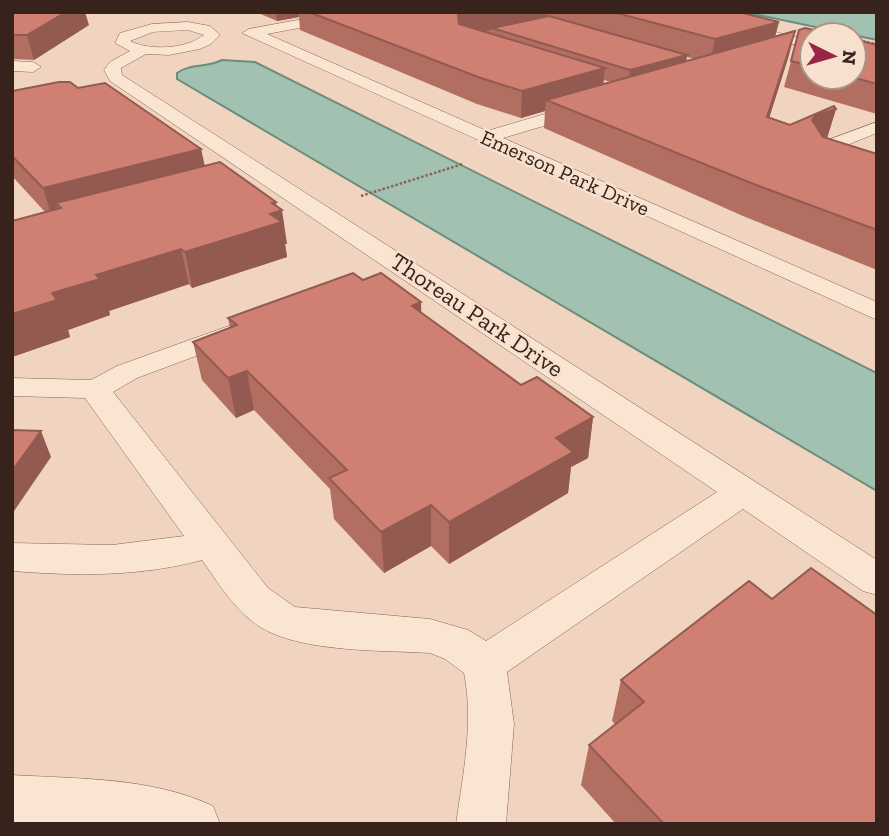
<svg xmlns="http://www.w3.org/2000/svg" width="889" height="836" viewBox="0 0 889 836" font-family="'Zilla Slab',serif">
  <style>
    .water { fill: #a2c1b0; stroke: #698f7c; stroke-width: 2 }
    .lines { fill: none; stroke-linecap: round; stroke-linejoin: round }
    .lane-casing { stroke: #896456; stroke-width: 1 }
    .path-far1 { stroke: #896456; stroke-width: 2; stroke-dasharray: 2.5 2; stroke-linecap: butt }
    .path { stroke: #896456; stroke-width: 2.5; stroke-dasharray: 2.5 2; stroke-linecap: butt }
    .lane { fill: #fae4d2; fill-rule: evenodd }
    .wall { fill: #b36e62; fill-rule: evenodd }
    .shaded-wall { fill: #925a50 }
    .building { fill: #d08072; stroke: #925a50; stroke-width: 2 }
    .labels { text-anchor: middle; stroke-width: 5; stroke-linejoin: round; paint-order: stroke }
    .far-street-label { font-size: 21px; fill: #38221c; stroke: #f7e0ce }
    .street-label { font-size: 24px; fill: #38221c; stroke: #f7e0ce }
  </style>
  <rect width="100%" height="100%" fill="#f0d4bf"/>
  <path class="water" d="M744,12H877V40Z
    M222,60L255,62L877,373V491L177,79V73C191,63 207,68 222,60Z"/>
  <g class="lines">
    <g class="lane-casing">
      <path id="lane" d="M341,12H369L363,16L267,34L487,131L579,104H591L594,108L591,112L503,138L877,302V320L242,33L249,29Z
        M670,12H693L812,41V49Z
        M188,22L210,26L220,35L211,44L200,49L169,55L146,54L121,68L122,75L877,560V595L863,591L743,509L507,672L514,724L506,824H456C463,774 474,723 464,673L445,659L430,653C381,650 291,653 253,622C232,606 217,581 202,560C139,577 76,576 12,571V543L112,545L184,536L85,398L12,396V378L91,380L117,366L234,324L244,326L248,332L244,338L137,378L113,392L268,588L295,607L430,619L468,630L486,641L717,492L110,81L104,70L110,62L130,51L115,43L120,33L152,24ZM188,30L204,35C186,49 151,51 130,41L153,32Z
        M12,61L33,62L41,67L33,72L12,71Z
        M877,122V133L827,153L829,157L877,172V185L815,165L806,151L809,147Z
        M12,775C79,779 151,777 213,806L220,824L12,823Z"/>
    </g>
    <path class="path-far1" d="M854,39L877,44"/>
    <path class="path" d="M361,196L463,164"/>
    <use href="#lane" class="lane"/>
  </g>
  <path class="wall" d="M12,12L89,25L34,60L12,59Z
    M256,12H739L775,37L789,55L769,118L790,125L836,109L827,138H826L877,154V270L743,216L544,128L545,111L521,118L477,104L300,30L299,17L277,21ZM687,57L695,59L686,61ZM604,80L611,82L603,84Z
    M812,35V77H854L877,45V114L784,87L791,61Z
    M78,88L201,149L205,166L277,206L287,244H285L287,257L192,288L189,284L109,311L110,315L68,330L70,337L12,357V221L45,212L12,176V91Z
    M363,280L421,302V313L521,385L593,417L588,458L571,467L568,493L449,564L431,546L384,573L334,519L330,489L254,410L236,418L202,380L193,342L230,328L228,318Z
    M621,680L877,824H616L581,785L589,745L615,724L612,721Z"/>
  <path class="shaded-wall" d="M66,12H85L89,25L34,60L27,35Z
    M276,12H298L299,17L277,21Z
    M468,12H548L547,17L492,28L491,30L458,37V14Z
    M779,22L773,45L710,63L715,39Z
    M795,31L789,55L760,147L767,117Z
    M687,55L685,71L628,87L630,70Z
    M605,68L602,95L546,100L545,111L521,118L522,91Z
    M836,109L827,138L808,145L812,120L816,115Z
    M201,149L207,181L56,203L61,219L53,221L43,188Z
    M276,202L277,212L282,210L287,244H285L287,257L192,288L185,252L270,214L272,203Z
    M181,249L189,284L109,311L110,315L68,330L70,337L12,357V314L52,293L96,275Z
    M421,302L422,339L412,306Z
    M247,371L254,410L236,418L228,378Z
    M593,417L588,458L571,467L568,493L449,564V522L556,438Z
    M41,431L51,457L12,514V471Z
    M431,505V546L384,573L381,532Z"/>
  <path class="building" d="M12,12H66L27,35H12Z
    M309,12H468L458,14L459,24L605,68L522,91L478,77Z
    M613,12H739L779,22L715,39Z
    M549,16L687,55L630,70L492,28Z
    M805,28L835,35H812V66L791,61L799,30Z
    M795,31L767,117L790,125L834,106L836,109L816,115L812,120L823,137L877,154V230L751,183L546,100Z
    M854,39L877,45V84L852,77H854Z
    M59,82H70L78,88L105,83L201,149L43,188L12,156V91Z
    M220,162L276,202L272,203L282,210L270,214L282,222L185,252L181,249L96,275L100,279L52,293L57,300L12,314V221L61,208L56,203Z
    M353,273L363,280L381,273L421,302L412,306L521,385L537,377L593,417L556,438L573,452L449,522L431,505L381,532L329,478L347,470L247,371L228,378L193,342L237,325L228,318Z
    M12,430L41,431L12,471Z
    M811,568L877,615V824H664L589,745L644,702L621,680L749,581L772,599Z"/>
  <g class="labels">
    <g class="far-street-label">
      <text transform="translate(565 173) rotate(24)" y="7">Emerson Park Drive</text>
    </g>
    <g class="street-label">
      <text transform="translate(477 315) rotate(34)" y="8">Thoreau Park Drive</text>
    </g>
  </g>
  <rect width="889" height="836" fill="none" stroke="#38221c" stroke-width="28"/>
  <g transform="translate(833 56) rotate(95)"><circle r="33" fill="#f7e0ce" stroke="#ab9487" stroke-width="2"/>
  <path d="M0-5L12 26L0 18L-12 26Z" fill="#9b2344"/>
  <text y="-10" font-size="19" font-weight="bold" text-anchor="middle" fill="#38221c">N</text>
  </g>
</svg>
